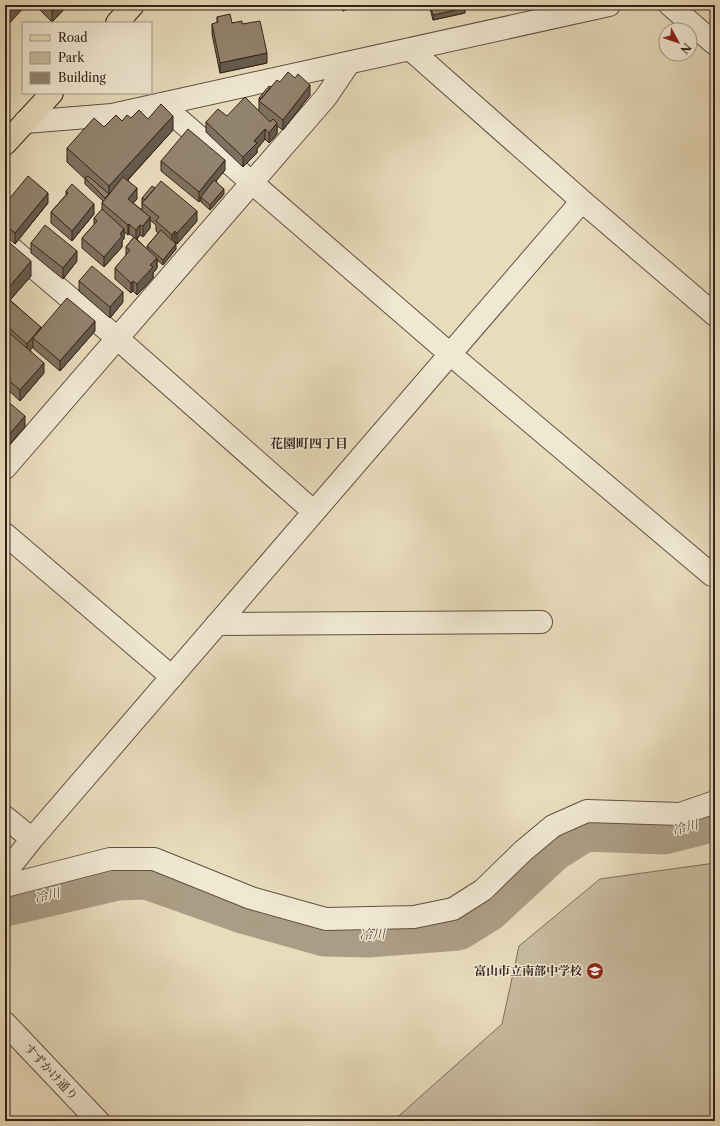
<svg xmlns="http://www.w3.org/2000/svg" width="720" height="1126" viewBox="0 0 720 1126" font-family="'Libre Caslon Text','Noto Serif JP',serif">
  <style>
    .green { fill: #c9bca0; stroke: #7e6f5c }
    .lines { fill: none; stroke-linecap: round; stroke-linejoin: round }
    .river { stroke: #ab9d85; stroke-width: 45 }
    .minor-casing { stroke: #615042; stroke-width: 24 }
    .major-casing { stroke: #342219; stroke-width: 24 }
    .minor { stroke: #f0e8d3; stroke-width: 22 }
    .major { stroke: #e8dcbc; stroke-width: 22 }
    .wall { fill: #7e715f; stroke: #342219; fill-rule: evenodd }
    .shaded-wall { fill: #665c4d; stroke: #342219 }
    .building { fill: #92836e; stroke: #342219 }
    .labels { text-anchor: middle; stroke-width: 3; stroke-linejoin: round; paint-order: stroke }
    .poi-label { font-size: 12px; font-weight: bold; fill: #342219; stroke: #f0e8d3; text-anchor: end }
    .street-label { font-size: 12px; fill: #342219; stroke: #f0e8d3 }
    .neighbourhood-label { font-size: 13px; font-weight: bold; fill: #342219; stroke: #f0e8d3 }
    .water-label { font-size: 13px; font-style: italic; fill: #5e4d3f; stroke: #f0e8d3 }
  </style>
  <rect width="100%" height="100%" fill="#e8dcbc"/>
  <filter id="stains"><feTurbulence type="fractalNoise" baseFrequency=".005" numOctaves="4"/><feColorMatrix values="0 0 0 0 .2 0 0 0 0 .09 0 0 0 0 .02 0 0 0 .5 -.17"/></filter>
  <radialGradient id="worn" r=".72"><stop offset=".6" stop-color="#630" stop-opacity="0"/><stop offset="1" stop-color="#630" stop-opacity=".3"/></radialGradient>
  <path class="green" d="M715,863V1121H393L502,1024L519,946L600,879Z"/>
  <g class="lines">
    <path class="river" d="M5,904L117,878L147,877L243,911L325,934L368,935L458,928L487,910L553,849L585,829L664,832L715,819"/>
    <g class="minor-casing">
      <path id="minor" d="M670,5L715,44
        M410,49L582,201L715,315
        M161,104L450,354L712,575L715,571
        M25,122L112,115L609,5
        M5,243L117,338L313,511
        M5,468L326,97L349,63
        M5,534L172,677
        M217,624L541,622
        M5,817L32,839
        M5,873L32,839L582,201
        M5,886L110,859H154L251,898L326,919L414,917L453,909L483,890L523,851L553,826L587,811L680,814L715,802
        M5,1023L98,1121"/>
    </g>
    <g class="major-casing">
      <path id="major" d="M117,23L133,5
        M5,144L52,93"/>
    </g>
    <use href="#minor" class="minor"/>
    <use href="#major" class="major"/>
  </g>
  <path class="wall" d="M35,5H68L52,22Z
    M340,5H356L343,11Z
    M429,5H464L465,13L433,20Z
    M217,17L232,23L242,24L267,63L220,73L212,34V24L217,23Z
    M280,82L310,95L283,130L277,126V134L269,143L265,139L257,149V153L243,167L206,132V122L227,116L259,110V98L271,87Z
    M131,118L148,119L173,130L128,180L137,199L133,203L142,210V198L197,221L177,244L175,242H174L176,249L163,265L157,260V268L153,273V278L137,295L133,291L131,293L115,279V268L126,256V247L134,237L129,234L128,235L124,232V239L122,241V247L104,267L82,248V238L94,225V218L102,210V203L103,201L85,184V179L67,162V148L104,127ZM150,220L156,225V231L158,233L147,246V249L137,239L140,235L143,237L150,228Z
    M161,161L225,170L216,181L224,194L210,210L201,202V200L199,202L161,171Z
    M66,191L94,214L72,241L51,223V212L66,195Z
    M48,203L15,244L5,235V204Z
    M5,239L31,276L10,300L41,328L95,331L60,371L33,348V347L30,350L44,373L20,401L5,387Z
    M31,243L77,261L63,279L31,253Z
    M79,281L123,302L110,318L79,291Z
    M5,399L25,427L7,447L5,446Z"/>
  <path class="shaded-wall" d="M10,5H26L5,28V10Z
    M59,5H68L52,22V11Z
    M343,5H356L343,11Z
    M465,8V13L433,20V15Z
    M267,53V63L220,73V63Z
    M310,85V95L283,130V120Z
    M173,116V130L109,200V186Z
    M277,123V134L269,143V133Z
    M265,129V139L257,149V153L243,167V157L254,141Z
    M225,160V170L202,198L201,197V200L199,202V192Z
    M137,188V199L128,209V199Z
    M224,189V194L210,210V205Z
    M48,193V203L15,244V233Z
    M94,204V214L72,241V231Z
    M197,211V221L177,244V233Z
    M150,217V228L143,237V226Z
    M129,224V234L128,235V225Z
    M140,225V235L136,240V230Z
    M124,229V239L122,241V247L104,267V257Z
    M175,231V242L172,245V235Z
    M176,244V249L163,265V260Z
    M77,251V261L63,279V268Z
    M157,258V268L153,273V278L137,295V284L150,265Z
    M31,261V276L5,306V292Z
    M133,281V291L131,293V283Z
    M123,292V302L110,318V307Z
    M95,321V331L60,371V361Z
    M41,327V337L33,338V347L27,354V344Z
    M44,363V373L20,401V390Z
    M25,416V427L7,447V437Z"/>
  <path class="building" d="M5,5H10L5,10Z
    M46,5H59L52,11Z
    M430,5H464L465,8L433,15Z
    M230,14L232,23L242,21V24L260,21L267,53L220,63L212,24L218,22L217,17Z
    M288,72L295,78L298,74L310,85L283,120L259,101L277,80L280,82Z
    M269,86L271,87L261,99L259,98Z
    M245,97L270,122L273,119L277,123L269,133L265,129L254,141L257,143L243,157L206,122L218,109L227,116Z
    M161,104L173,116L109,186L67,148L94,118L104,127L116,115L122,121L127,115L131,118L139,110L148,119Z
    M188,129L225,160L199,192L161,161Z
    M28,176L48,193L15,233L5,225V204Z
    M88,176L109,194L105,198L85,178Z
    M123,177L137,188L128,199L150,217L143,226L140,225L136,230L129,224L128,225L102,203Z
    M214,180L224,189L210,205L201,197Z
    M161,181L197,211L177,233L175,231L172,235L156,221L159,217L142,203Z
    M72,184L94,204L72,231L51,212L68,193L66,191Z
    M152,186L155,188L145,200L142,198Z
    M102,209L124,229L120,234L122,236L104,257L82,238L97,221L94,218Z
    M45,225L77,251L63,268L31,243Z
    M161,230L176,244L163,260L147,246Z
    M134,237L157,258L150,265L153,267L137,284L133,281L131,283L115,268L130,250L126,247Z
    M5,239L31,261L5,292Z
    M92,266L123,292L110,307L79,281Z
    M67,298L95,321L60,361L33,338Z
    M8,299L41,327L27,344L5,324V302Z
    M5,329L44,363L20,390L5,377Z
    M5,399L25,416L7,437L5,435Z"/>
  <defs>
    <g id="school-disc" transform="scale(0.9)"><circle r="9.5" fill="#8f2418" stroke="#f0e8d3"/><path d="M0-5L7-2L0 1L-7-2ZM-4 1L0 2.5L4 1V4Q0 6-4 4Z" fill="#fff"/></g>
  </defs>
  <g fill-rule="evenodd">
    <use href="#school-disc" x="595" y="971"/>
  </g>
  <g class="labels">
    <g class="poi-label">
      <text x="582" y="975">富山市立南部中学校</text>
    </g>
    <g class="street-label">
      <text transform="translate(51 1072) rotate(47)" y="4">すずかけ通り</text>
    </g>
    <g class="neighbourhood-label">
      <text x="309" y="448">花園町四丁目</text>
    </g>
    <g class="water-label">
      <text transform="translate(685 827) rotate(-14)" y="5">冷川</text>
      <text transform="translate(47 895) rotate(-13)" y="5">冷川</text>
      <text transform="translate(372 934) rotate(-2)" y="5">冷川</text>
    </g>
  </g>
  <rect width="720" height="1126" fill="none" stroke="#e8dcbc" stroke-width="20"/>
  <rect x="6" y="6" width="708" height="1114" fill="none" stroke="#342219" stroke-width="2"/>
  <rect x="10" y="10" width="700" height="1106" fill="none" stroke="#342219"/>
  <rect x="22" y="22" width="130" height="72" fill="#f0e8d3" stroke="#a59989"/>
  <rect x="30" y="35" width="20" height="6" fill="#e8dcbc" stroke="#a59989"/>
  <text x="58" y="42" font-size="12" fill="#342219">Road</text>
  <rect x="30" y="52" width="20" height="12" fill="#c9bca0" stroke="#a59989"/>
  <text x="58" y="62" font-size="12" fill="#342219">Park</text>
  <rect x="30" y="72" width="20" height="12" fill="#92836e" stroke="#a59989"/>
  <text x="58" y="82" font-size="12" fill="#342219">Building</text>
  <g transform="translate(678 42) rotate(130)"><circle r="19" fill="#f0e8d3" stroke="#a59989"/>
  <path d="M0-3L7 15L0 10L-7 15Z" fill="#8f2418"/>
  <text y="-6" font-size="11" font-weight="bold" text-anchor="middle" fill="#342219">N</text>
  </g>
  <rect width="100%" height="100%" filter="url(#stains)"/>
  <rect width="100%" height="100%" fill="url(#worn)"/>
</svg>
